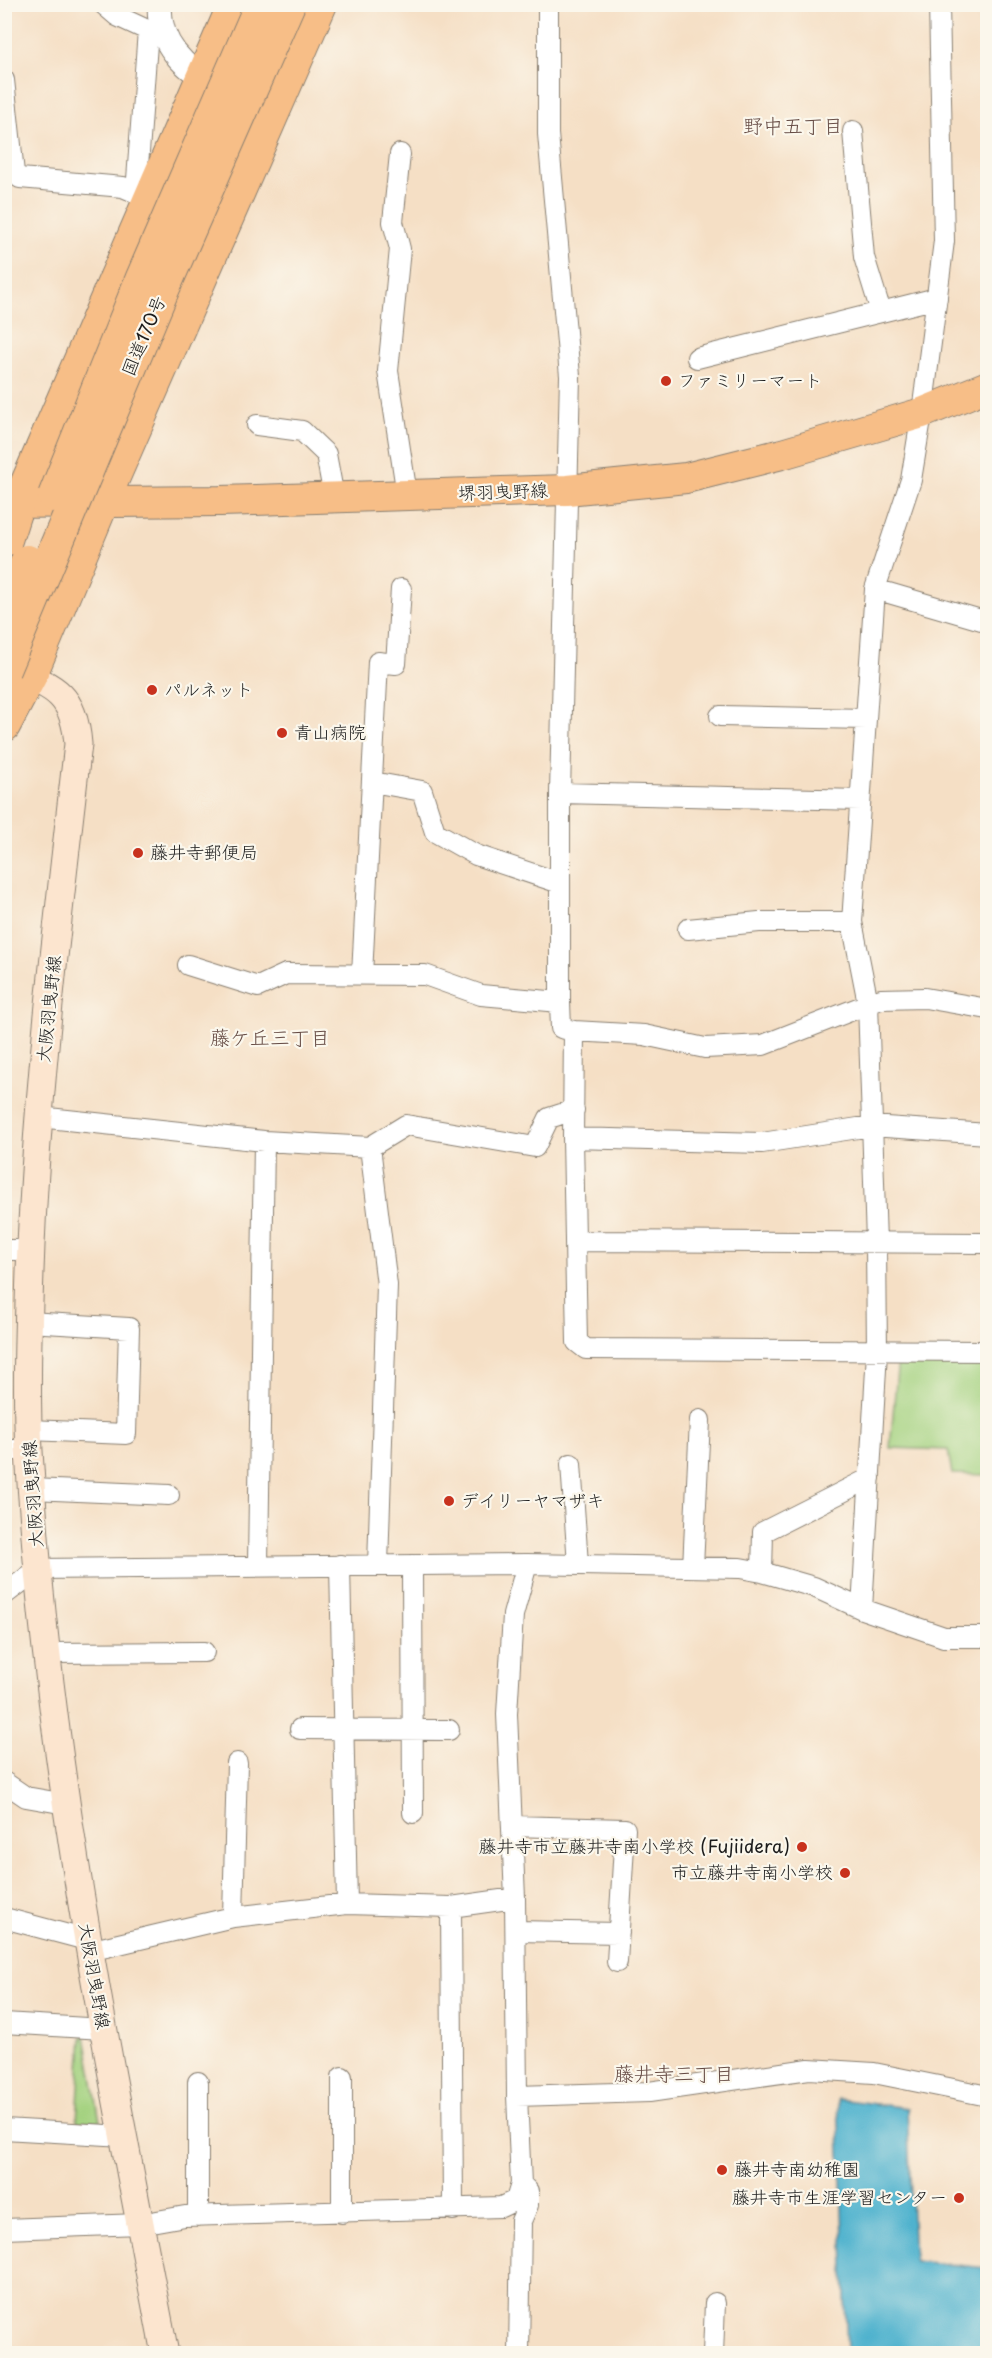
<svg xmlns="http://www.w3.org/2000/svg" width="992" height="2358" viewBox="0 0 992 2358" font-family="'Playpen Sans','Klee One',sans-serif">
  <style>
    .green { fill: #a4d280; stroke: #60774e; stroke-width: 1.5 }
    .water { fill: #4fb2ce; stroke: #366775; stroke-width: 1.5 }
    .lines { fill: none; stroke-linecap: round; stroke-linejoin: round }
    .minor-casing { stroke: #887e70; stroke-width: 22 }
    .tertiary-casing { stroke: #887e70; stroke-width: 26 }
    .secondary-casing { stroke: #887e70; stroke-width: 29 }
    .primary-casing { stroke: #887e70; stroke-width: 32 }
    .trunk-casing { stroke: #887e70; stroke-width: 34 }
    .minor { stroke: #fff; stroke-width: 20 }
    .tertiary { stroke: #fff; stroke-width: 24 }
    .secondary { stroke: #fce5cf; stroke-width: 27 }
    .primary { stroke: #f7be87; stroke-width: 30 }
    .trunk { stroke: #f7be87; stroke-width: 32 }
    .trunk-bridge-casing { stroke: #887e70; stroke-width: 34; stroke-linecap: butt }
    .trunk-bridge { stroke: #f7be87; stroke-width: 32 }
    .poi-dot { fill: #c8321e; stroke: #fbf7ec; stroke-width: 2 }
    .labels { text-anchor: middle; stroke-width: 4.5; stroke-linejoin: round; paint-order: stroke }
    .street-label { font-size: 18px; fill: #1c1c1c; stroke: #fbf7ec }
    .poi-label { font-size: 18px; fill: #1c1c1c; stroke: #fbf7ec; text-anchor: start }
    .neighbourhood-label { font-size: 20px; fill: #674d46; stroke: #fbf7ec }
  </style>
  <rect width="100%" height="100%" fill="#fbf7ec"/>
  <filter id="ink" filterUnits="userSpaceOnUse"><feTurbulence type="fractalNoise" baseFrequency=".0167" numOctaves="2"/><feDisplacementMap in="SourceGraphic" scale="12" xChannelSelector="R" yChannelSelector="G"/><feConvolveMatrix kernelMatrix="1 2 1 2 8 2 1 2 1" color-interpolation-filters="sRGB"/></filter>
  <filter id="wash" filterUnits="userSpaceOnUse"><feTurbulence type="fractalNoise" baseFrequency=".008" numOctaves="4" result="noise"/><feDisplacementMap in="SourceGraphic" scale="24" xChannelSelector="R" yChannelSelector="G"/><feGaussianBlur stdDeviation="1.35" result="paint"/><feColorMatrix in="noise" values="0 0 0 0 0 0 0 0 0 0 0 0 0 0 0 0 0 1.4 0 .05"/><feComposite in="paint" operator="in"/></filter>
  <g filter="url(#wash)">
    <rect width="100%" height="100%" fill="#f5dfc5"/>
    <path class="green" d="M898,1359H987V1475L952,1474L948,1450L890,1448Z
      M82,2036H85L100,2121L77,2122Z"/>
    <path class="water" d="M838,2099L907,2108L914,2261L987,2268V2353H847Z"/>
  </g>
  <g filter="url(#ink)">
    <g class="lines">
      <g class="minor-casing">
        <path id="minor" d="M103,4L117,16L158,35
          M548,4V134L570,376L560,793V1002L561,1028L574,1031L573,1138L577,1342L586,1349L988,1351
          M4,80L14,173L20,178L123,187L149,198
          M853,131L864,257L881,312
          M400,154L393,222L400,249L388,371L407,495
          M136,193L148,30
          M697,358L937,298
          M257,425L302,431L326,454L334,497
          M875,589L988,622
          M720,716L866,719
          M372,782L422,791L435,832L476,855L560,883
          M560,793L860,800
          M688,929L759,922H852
          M188,965L258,987L286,974L425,975L481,995L560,1002
          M362,975L378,662L396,664L401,589
          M574,1031L644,1035L705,1048L763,1045L881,999L925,998L988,1009
          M39,1117L264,1141L370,1147L406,1125L535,1147L549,1118L574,1110
          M573,1138L762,1143L871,1126L988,1134
          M370,1147L387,1285L378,1565
          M575,1241L988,1243
          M4,1250H30
          M28,1322L129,1328L126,1434L29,1430
          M4,1450H29
          M571,1464L578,1564
          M32,1489L169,1495
          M258,1565L264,1141
          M340,1565L347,1904
          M412,1565L413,1813
          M693,1567L700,1420
          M762,1572L763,1532L870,1478
          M4,1595L38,1569L527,1564L740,1568L762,1572L814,1587L862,1609L944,1637H988
          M862,1609L877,1352L876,1242L868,1003L852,922L875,589L911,480L922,413L944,241L939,4
          M47,1653L204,1652
          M300,1729L449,1730
          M4,1782L26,1797L66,1804
          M512,1826L625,1829L617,1962
          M515,1898L507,1714L513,1615L527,1564
          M451,1907L453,2210
          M233,1917L237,1763
          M4,1918L87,1940
          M516,1931L619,1933
          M89,1951L233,1917L347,1904L451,1907L515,1898L517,2096L521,2184L528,2191V2205L521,2221L519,2354
          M4,2023L103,2029
          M342,2077V2213
          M198,2082V2216
          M517,2096L649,2092L809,2069L874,2073L988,2096
          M4,2129L124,2136
          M4,2229L140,2224L185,2216L501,2207L516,2200L521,2184
          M713,2354L715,2303"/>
      </g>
      <g class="tertiary-casing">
        <path id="tertiary" d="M160,4C157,42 184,70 217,84"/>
      </g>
      <g class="secondary-casing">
        <path id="secondary" d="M11,669C54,687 74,693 78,744C58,919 36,1095 30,1271C28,1331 26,1391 29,1451C46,1755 108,2055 165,2354"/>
      </g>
      <g class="primary-casing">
        <path id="primary" d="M4,503L220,501L567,490L686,478L782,454L922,413L988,386"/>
      </g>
      <g class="trunk-casing">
        <path id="trunk" d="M4,546L18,503L234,4
          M4,726L30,677L103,502L321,4"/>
      </g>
      <use href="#minor" class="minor"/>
      <use href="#tertiary" class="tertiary"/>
      <use href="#secondary" class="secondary"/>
      <use href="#primary" class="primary"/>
      <use href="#trunk" class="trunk"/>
      <g class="trunk-bridge-casing">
        <path id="trunk-bridge" d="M54,496L141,280L261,4
          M4,613L27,561
          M4,670L163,290L289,4"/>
      </g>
      <use href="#trunk-bridge" class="trunk-bridge"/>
    </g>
  </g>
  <g class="poi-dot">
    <circle cx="666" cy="381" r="6"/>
    <circle cx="152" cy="690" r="6"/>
    <circle cx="282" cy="733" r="6"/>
    <circle cx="138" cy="853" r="6"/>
    <circle cx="449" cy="1501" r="6"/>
    <circle cx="802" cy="1847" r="6"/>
    <circle cx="845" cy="1873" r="6"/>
    <circle cx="722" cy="2170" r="6"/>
    <circle cx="959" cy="2198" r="6"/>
  </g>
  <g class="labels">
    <g class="street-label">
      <text transform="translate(144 336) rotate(-67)" y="6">国道170号</text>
      <text transform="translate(503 492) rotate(-2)" y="6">堺羽曳野線</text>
      <text transform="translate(49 1009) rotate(-84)" y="6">大阪羽曳野線</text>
      <text transform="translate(33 1494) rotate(-94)" y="6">大阪羽曳野線</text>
      <text transform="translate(94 1976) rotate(80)" y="6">大阪羽曳野線</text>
    </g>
    <g class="poi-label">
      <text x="678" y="387">ファミリーマート</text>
      <text x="164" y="696">パルネット</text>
      <text x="294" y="739">青山病院</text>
      <text x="150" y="859">藤井寺郵便局</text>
      <text x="461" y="1507">デイリーヤマザキ</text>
      <text x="790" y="1853" text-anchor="end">藤井寺市立藤井寺南小学校 (Fujiidera)</text>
      <text x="833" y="1879" text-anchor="end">市立藤井寺南小学校</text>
      <text x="734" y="2176">藤井寺南幼稚園</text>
      <text x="947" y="2204" text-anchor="end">藤井寺市生涯学習センター</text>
    </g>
    <g class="neighbourhood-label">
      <text x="793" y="133">野中五丁目</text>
      <text x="270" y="1045">藤ケ丘三丁目</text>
      <text x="674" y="2081">藤井寺三丁目</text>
    </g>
  </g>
  <rect width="992" height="2358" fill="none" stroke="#fbf7ec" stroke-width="24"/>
</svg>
